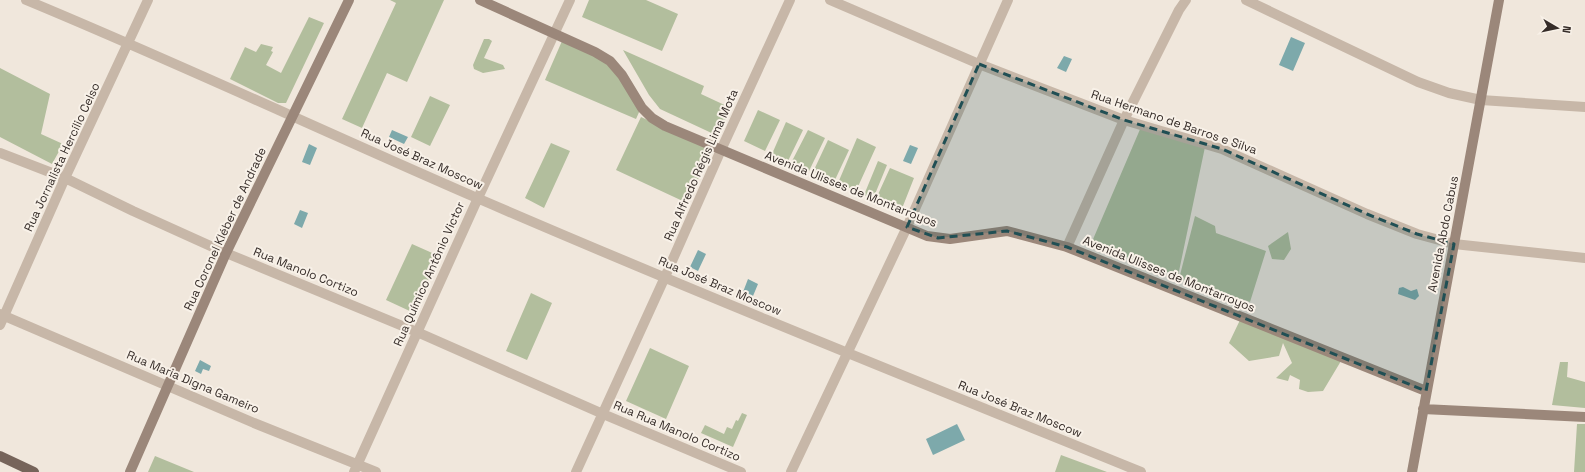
<svg xmlns="http://www.w3.org/2000/svg" width="1585" height="472" viewBox="0 0 1585 472" font-family="'Space Grotesk',sans-serif">
  <style>
    .green { fill: #b2be9d }
    .water { fill: #7da9ab }
    .lines { fill: none; stroke-linecap: round; stroke-linejoin: round }
    .street { stroke: #c7b7a8; stroke-width: 10 }
    .secondary { stroke: #9b877a; stroke-width: 10 }
    .primary { stroke: #76645a; stroke-width: 10 }
    .marked { fill: #204f54; fill-opacity: 0.2; stroke: #204f54; stroke-width: 3; stroke-dasharray: 8 5; stroke-linejoin: round }
    .labels { text-anchor: middle; stroke-width: 4; stroke-linejoin: round; paint-order: stroke }
    .street-label { font-size: 12px; fill: #352c28; stroke: #f8f1e8 }
  </style>
  <rect width="100%" height="100%" fill="#f0e7dc"/>
  <path class="green" d="M390,0H444L407,82L387,73L362,128L342,119L396,3Z
    M589,0H646L678,14L662,51L582,17Z
    M309,17L324,23L286,103H278L230,79L245,47L256,52L261,44L273,47L271,51L273,52L266,65L281,73Z
    M484,39H489L492,41L484,58L503,65L505,69L483,73L474,69L473,65Z
    M562,41L600,58L613,68L640,110L636,119L545,80Z
    M623,50L704,86L701,94L731,108L718,136L660,109L649,95Z
    M0,68L50,94L41,134L63,144L52,164L0,137Z
    M430,96L450,105L430,146L411,137Z
    M758,110L780,120L765,151L744,141Z
    M641,117L712,150L687,203L616,170Z
    M786,122L803,130L788,161L772,154Z
    M1141,127L1205,147L1178,276L1091,244Z
    M808,130L825,138L809,171L791,163Z
    M857,138L876,147L856,191L838,183Z
    M828,140L849,150L834,182L813,172Z
    M551,143L570,151L544,208L525,198Z
    M878,161L887,165L873,199L864,195Z
    M890,168L914,178L901,211L875,201Z
    M1195,216L1215,226L1216,233L1266,251L1250,302L1179,279Z
    M1288,232L1291,249L1284,260L1272,259L1268,246Z
    M412,244L439,256L414,313L386,300Z
    M531,293L552,303L527,360L506,351Z
    M1240,320L1341,361L1323,391L1308,392L1299,389L1300,380L1290,375L1288,381L1276,378L1292,363L1283,343L1279,356L1249,361L1229,343Z
    M650,348L689,366L666,419L626,401Z
    M1560,362H1568L1567,377L1585,382V408L1552,405Z
    M742,413L747,415L733,447L701,433L705,425L724,434L727,427L732,429L736,420L738,421Z
    M1577,424H1585V472H1574Z
    M1061,455L1107,472H1055Z
    M155,456L194,472H148Z"/>
  <path class="water" d="M1291,37L1305,43L1293,71L1279,65Z
    M1064,56L1072,59L1066,72L1057,68Z
    M392,130L408,137L404,144L389,137Z
    M309,144L317,148L310,165L302,162Z
    M910,145L918,148L911,164L903,161Z
    M300,210L308,213L302,228L294,224Z
    M698,250L706,254L698,271L690,267Z
    M748,279L758,284L753,296L743,292Z
    M1403,287L1411,291L1417,289L1419,296L1415,300L1398,294L1399,288Z
    M200,360L211,366L209,371L203,369L201,374L195,371Z
    M957,424L965,440L933,455L926,439Z"/>
  <g class="lines">
    <path class="street" d="M26,0C178,63 327,133 477,198C697,293 919,382 1141,472
      M830,0L979,64L1124,120L1222,149L1367,214L1417,234L1454,244L1585,258
      M1246,0L1418,82L1449,93L1481,100L1585,107
      M0,153L65,178L133,211L226,253L417,332L603,414L741,472
      M1067,247L1124,120L1179,10L1186,0
      M0,314L254,423L376,472
      M0,325L65,178L148,0
      M354,472L478,198L570,0
      M576,472L665,277L721,150L790,0
      M791,472L907,227L1008,0"/>
    <path class="secondary" d="M480,0L595,52L610,61L622,75L642,108L652,118L665,126L927,236L950,239L1007,231L1067,247L1426,391
      M1423,409L1585,417
      M130,472L226,253L349,0
      M1412,472L1499,0"/>
    <path class="primary" d="M0,456L34,472"/>
  </g>
  <path class="marked" d="M979,64L1124,120L1222,149L1367,214L1417,234L1454,244L1426,391L1067,247L1007,231L938,238L907,227Z"/>
  <g class="labels">
    <g class="street-label">
      <text transform="translate(1174 122) rotate(19)" y="4">Rua Hermano de Barros e Silva</text>
      <text transform="translate(62 157) rotate(-65)" y="4">Rua Jornalista Hercílio Celso</text>
      <text transform="translate(422 159) rotate(24)" y="4">Rua José Braz Moscow</text>
      <text transform="translate(701 165) rotate(-66)" y="4">Rua Alfredo Régis Lima Mota</text>
      <text transform="translate(851 189) rotate(22)" y="4">Avenida Ulisses de Montarroyos</text>
      <text transform="translate(225 229) rotate(-65)" y="4">Rua Coronel Kléber de Andrade</text>
      <text transform="translate(1443 234) rotate(-79)" y="4">Avenida Abdo Cabus</text>
      <text transform="translate(306 272) rotate(22)" y="4">Rua Manolo Cortizo</text>
      <text transform="translate(429 274) rotate(-66)" y="4">Rua Químico Antônio Victor</text>
      <text transform="translate(1169 274) rotate(22)" y="4">Avenida Ulisses de Montarroyos</text>
      <text transform="translate(720 286) rotate(23)" y="4">Rua José Braz Moscow</text>
      <text transform="translate(193 382) rotate(23)" y="4">Rua Maria Digna Gameiro</text>
      <text transform="translate(1020 409) rotate(22)" y="4">Rua José Braz Moscow</text>
      <text transform="translate(677 431) rotate(23)" y="4">Rua Rua Manolo Cortizo</text>
    </g>
  </g>
  <g transform="translate(1557 28) rotate(99)" stroke="#f8f1e8" stroke-width="3" paint-order="stroke">
  <path d="M0-3L7 15L0 10L-7 15Z" fill="#352c28"/>
  <text y="-6" font-size="11" font-weight="bold" text-anchor="middle" fill="#352c28">N</text>
  </g>
</svg>
